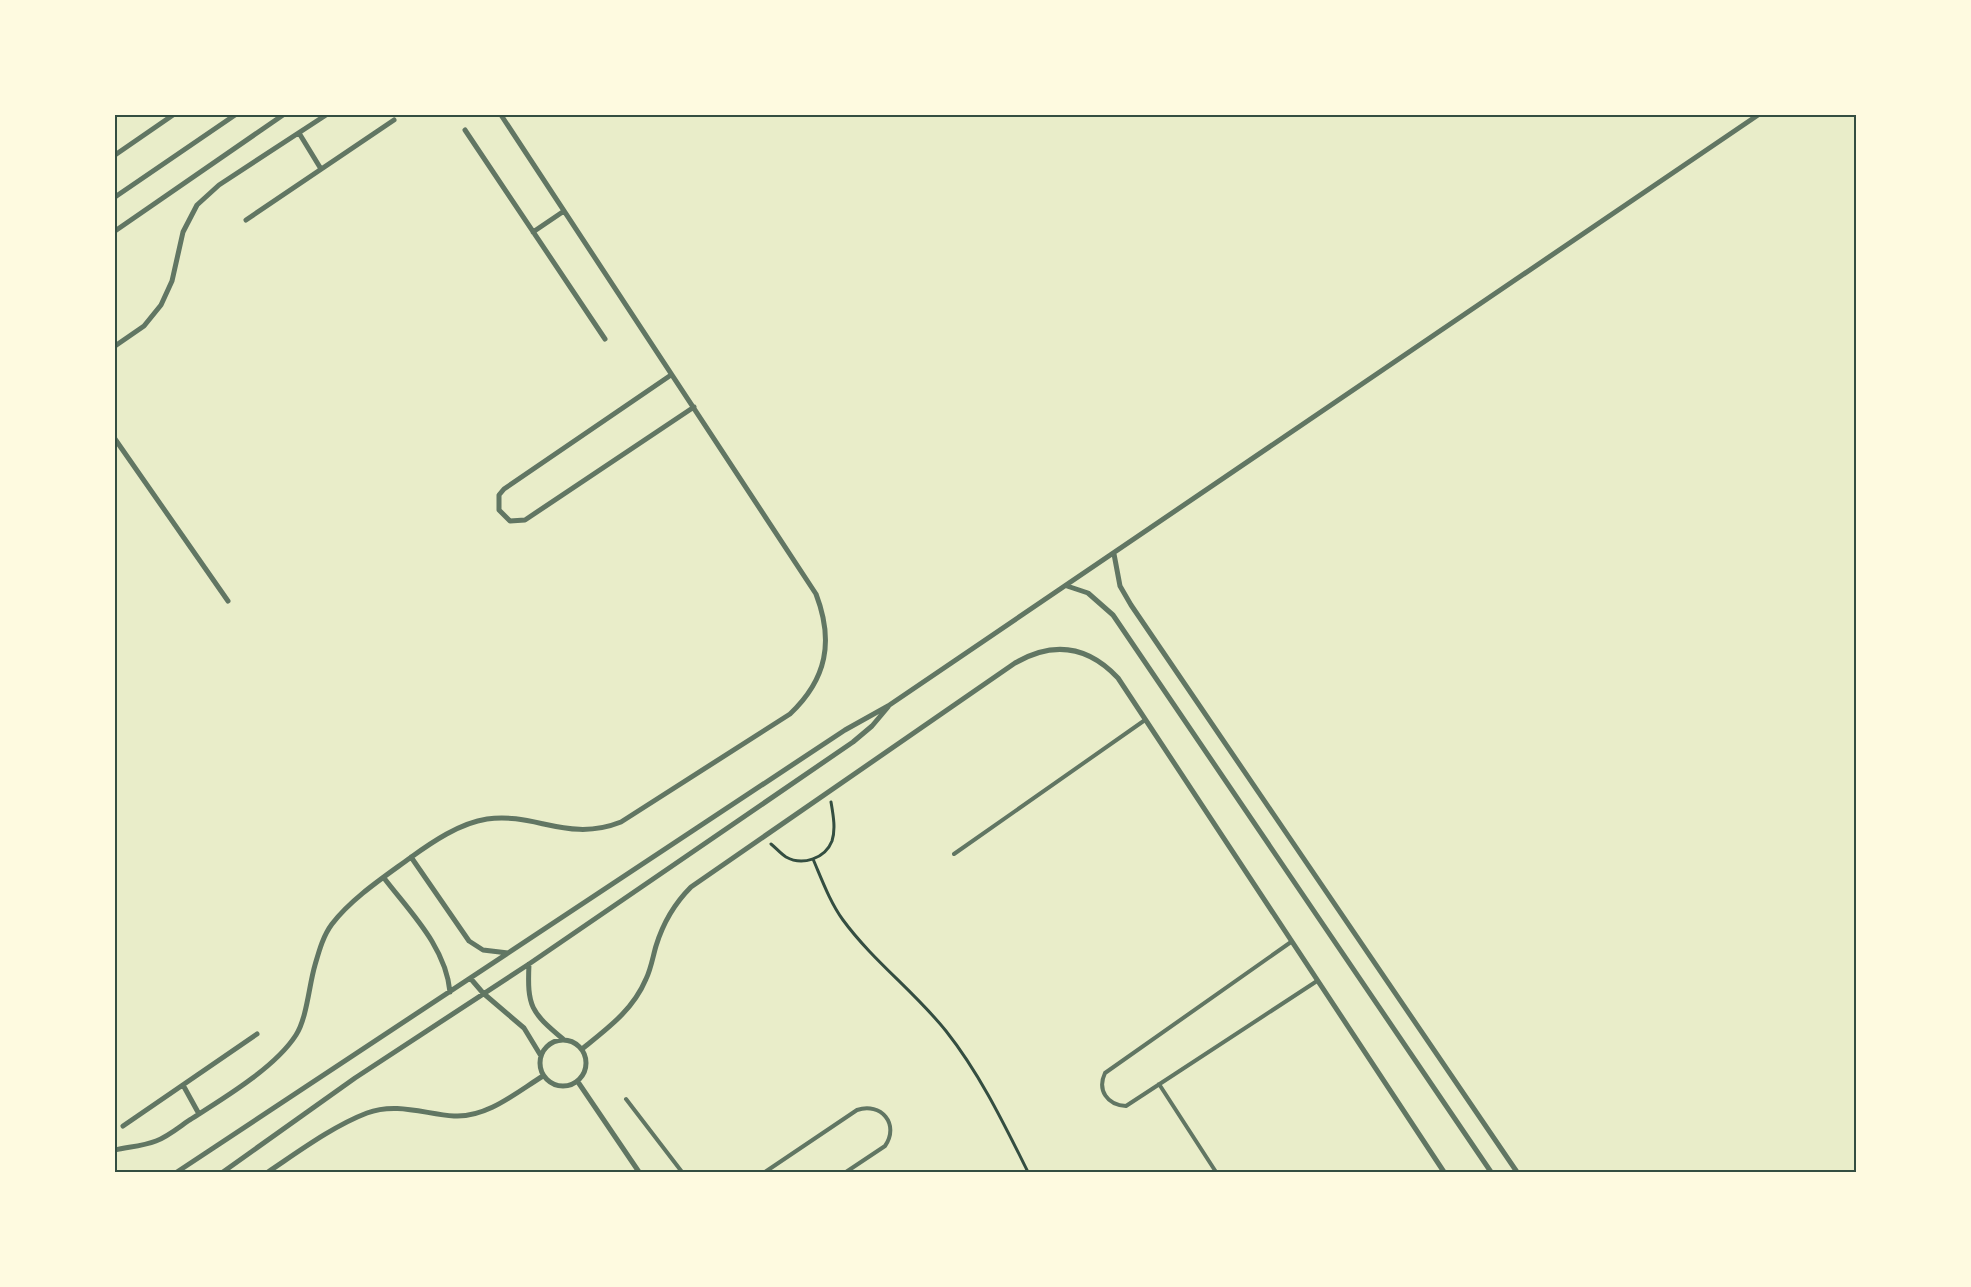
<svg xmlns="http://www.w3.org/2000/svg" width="1971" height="1287" viewBox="0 0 1971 1287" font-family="Raleway,sans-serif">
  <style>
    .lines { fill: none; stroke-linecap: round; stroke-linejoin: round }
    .path { stroke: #344e41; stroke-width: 3 }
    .service { stroke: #617663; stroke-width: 4 }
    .minor { stroke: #617663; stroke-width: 5 }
    .neatline { fill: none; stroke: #344e41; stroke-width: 2 }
  </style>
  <rect width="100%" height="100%" fill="#e9edc9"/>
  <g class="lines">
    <path class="path" d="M771,844C776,848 781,854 786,857C802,866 825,859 832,841C836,829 833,814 831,802
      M813,859C822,880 830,902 843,920C873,961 915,992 946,1031C980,1074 1004,1124 1028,1172"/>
    <path class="service" d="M954,854L1145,720
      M1291,942L1105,1073C1097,1090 1107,1105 1126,1106L1317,981
      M1159,1084L1216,1172
      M626,1099L682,1172
      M765,1172L857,1110C881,1102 900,1124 885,1146L846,1172"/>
    <path class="minor" d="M465,130L605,339
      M299,133L321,169
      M115,155L173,115
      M115,197L235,115
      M246,220L394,120
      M115,231L283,115
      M533,232L564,211
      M115,346L144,326L161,305L172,281L183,232L197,205L219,185L326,115
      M671,375L504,489L499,495V510L510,521L525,520L694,407
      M115,439L228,601
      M1114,554L1120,586L1131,605L1517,1172
      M1067,586L1088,593L1113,615L1491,1172
      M411,857L469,941L483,950L508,953
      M384,878C410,912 446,947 450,992
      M529,964C527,1007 531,1012 563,1039
      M471,979L483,993L524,1028L541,1056
      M540 1063a23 23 0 1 1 46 0a23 23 0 1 1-46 0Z
      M582,1049C608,1028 633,1010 646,979C651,969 653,956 656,946C663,923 675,903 691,887L1015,663C1053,641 1087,645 1118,678L1444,1172
      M578,1082L639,1172
      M183,1085L199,1114
      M123,1126L257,1034
      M115,1150C128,1147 143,1146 156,1141C167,1137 178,1128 188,1121C221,1100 275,1068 296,1035C307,1018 309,985 315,965C319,951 323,936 332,924C352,898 384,877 410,858C432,842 460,823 487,819C535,812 568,843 621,822L790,714C827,679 834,641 816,594L501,115
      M177,1172L845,730L888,706L1758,115
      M223,1172L355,1078L529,964L853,742L872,726L888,707
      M268,1172C298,1152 333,1126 367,1113C396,1102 425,1114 454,1116C487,1118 517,1092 543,1076"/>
  </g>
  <rect width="1971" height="1287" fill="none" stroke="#fefae0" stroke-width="232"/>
  <rect x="116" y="116" width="1739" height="1055" class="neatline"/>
</svg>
